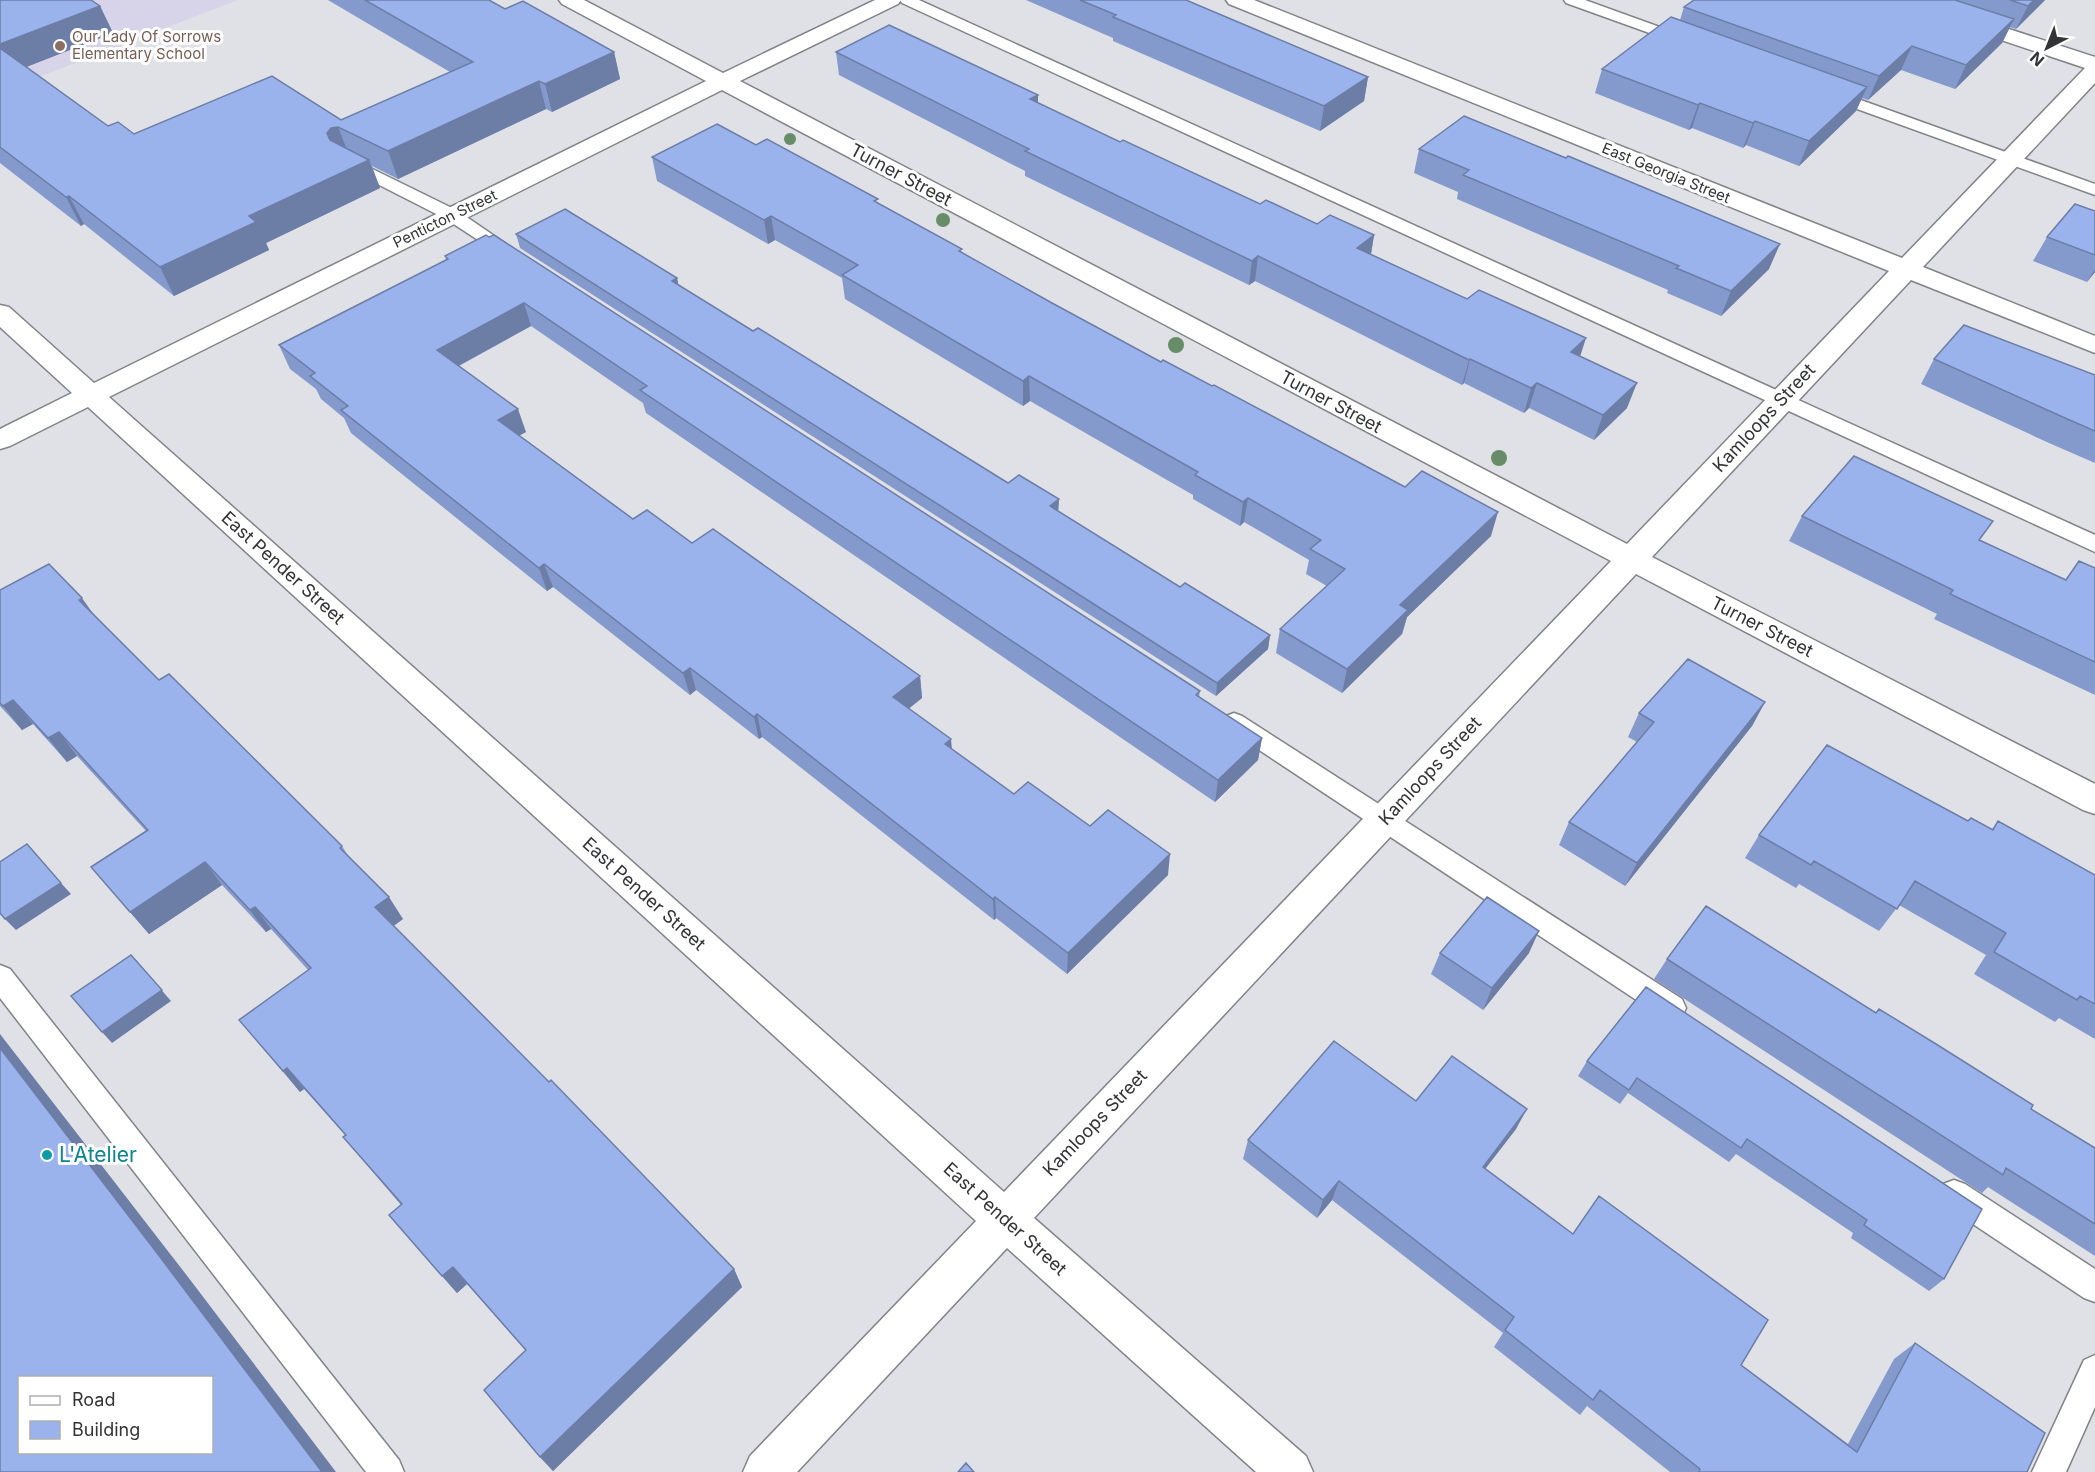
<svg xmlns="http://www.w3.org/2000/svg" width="2095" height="1472" viewBox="0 0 2095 1472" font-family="Inter,sans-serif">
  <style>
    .education { fill: #d7d4ea }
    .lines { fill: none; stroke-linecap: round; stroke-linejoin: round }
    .lane-casing { stroke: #818388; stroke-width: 3 }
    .street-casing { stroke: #818388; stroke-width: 3 }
    .lane { fill: #fff; fill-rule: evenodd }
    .street { fill: #fff; fill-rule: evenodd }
    .tree { fill: #678c68 }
    .wall { fill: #859acc }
    .shaded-wall { fill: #6c7da6 }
    .building { fill: #9bb3ed; stroke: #6c7da6; stroke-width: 1.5; fill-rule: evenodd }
    .education-dot { fill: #8d6e63; stroke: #fff; stroke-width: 2 }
    .culture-dot { fill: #0f9aa8; stroke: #fff; stroke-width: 2 }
    .labels { text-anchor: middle; stroke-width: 6; stroke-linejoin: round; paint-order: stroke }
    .far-education-label { font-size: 15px; fill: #785e54; stroke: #fff; text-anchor: start }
    .far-street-label { font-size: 15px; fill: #333436; stroke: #fff }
    .street-label { font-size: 18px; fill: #333436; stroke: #fff }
    .near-culture-label { font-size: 21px; fill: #0d838f; stroke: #fff; text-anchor: start }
  </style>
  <rect width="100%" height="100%" fill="#dfe1e6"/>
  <path class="education" d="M0,0H238L0,92Z"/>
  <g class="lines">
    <g class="lane-casing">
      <path id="lane" d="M900,0H919L2095,535V552L902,3Z
        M1564,0H1585L1690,38L1693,41L1685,46L1680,44L1566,3Z
        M1830,89L2095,184V195L1824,97L1822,94Z
        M348,157L458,211L519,253L516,257H504L446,219L342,166L340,162L342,158Z
        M1234,713L1242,716L1682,999L1686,1008L1682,1017L1672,1020L1662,1017L1226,728L1222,722L1226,716Z
        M0,965L10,969L399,1460L404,1472H366L0,998Z
        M1954,1180L1965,1184L2095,1269V1302L2084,1298L1943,1204L1939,1194L1943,1184Z
        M2095,1355V1407L2066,1472H2032L2084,1360Z"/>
    </g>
    <g class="street-casing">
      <path id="street" d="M559,0H584L723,73L875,0H901L898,4L740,81L1627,544L1889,271L1229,4L1226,0H1254L1902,258L2085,68L1893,4L1890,0H1920L2095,57V83L1923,267L2095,336V353L1911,280L1652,557L2095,784V814L2083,810L1636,574L1034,1218L1306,1456L1313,1472H1256L1007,1248L797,1472H743L750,1456L976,1221L88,407L10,446L0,449V429L72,393L0,327V305L9,307L94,383L706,81L562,4ZM722,90L1611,561L1004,1192L109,397Z"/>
    </g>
    <use href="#lane" class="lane"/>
    <use href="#street" class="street"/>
  </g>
  <g class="tree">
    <circle cx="790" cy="139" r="6"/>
    <circle cx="943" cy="220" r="7"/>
    <circle cx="1176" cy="345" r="8"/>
    <circle cx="1499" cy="458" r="8"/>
  </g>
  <path class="wall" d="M0,0L100,6L113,33L26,67L108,126L134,134L341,120L450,72L328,0H489L505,9L614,52L620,79L552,112L546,109L398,179L372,166L380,188L266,243L269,250L174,296L84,224L81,226L0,163Z
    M1026,0H1186L1368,77L1364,101L1320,131L1113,41V38Z
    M1694,0H2045L2016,29L2010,27L2002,43L1955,89L1901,70L1868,100L1862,98L1856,111L1799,166L1746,145L1743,148L1692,128L1689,130L1595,93L1602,69L1680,20L1684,7Z
    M836,52L1038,95V103L1120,142L1260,204L1317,224L1374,235L1371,254L1580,356L1627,408L1594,440L1529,408L1524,413L1464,383L1462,385L1255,281L1249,285L1025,176V171L839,75Z
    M756,145L879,204L963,253L1052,303L1161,362L1491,536L1407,617L1402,634L1342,693L1276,653L1280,629L1327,586L1306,574L1309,560L1244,522L1240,526L1193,499V495L1030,401L1023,406L845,299L842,278L775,240L768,244L657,181L652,157Z
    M1419,149L1769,269L1721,316L1667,293L1668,290L1457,199L1458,192L1414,173Z
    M2095,211V272L2087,282L2033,261L2047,237Z
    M516,234L677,278L678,285L753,331L1008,483L1059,499L1058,512L1180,587L1270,635L1268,649L1216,696L520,248Z
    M445,256L1200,691L1199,697L1262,738L1258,760L1215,802L646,413L643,403L531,326L459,366L526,432L519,435L633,519L692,543L920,676L922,698L909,708L952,749L1014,794L1090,826L1168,875L1067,974L996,918L994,920L762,737L759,739L696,690L690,695L553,587L547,591L351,433L344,418L321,399L316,389L290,369L279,345L446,260Z
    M1934,359L2095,375V463L2049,443L1921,384Z
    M1802,516L1981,540L2065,580L2079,561L2095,568V695L1934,619L1937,614L1789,541Z
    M0,590L94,615L159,680L342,846L347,854L403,919L393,926L734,1269L742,1287L553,1471L540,1457L526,1351L467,1284L457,1293L389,1215L401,1205L343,1137L345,1135L304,1089L300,1092L239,1020L308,970L271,929L266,932L222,885L149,934L91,867L146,831L77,756L67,762L33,724L22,730L0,706Z
    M1765,702L1752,726L1625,886L1559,845L1569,822L1637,742L1628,737L1639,713Z
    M1968,821L1992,829L1998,821L2095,875V1039L2059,1018L2055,1022L1974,974L1986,955L1899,905L1879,931L1799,884L1796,888L1745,858L1759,835Z
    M1440,953H1529L1483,1010L1431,974Z
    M1667,959L1875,1013L1879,1009L2031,1109L2095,1148V1256L1988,1187L1982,1193L1654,979Z
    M1646,987L1944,1279L1929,1291L1851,1238L1853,1233L1736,1154L1729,1162L1628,1093L1620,1104L1578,1076L1587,1061Z
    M1416,1101L1516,1129L1485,1169L1741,1365L1848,1444L1894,1359L1915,1343L2027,1472H1670L1587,1406L1580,1415L1494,1347L1503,1333L1332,1200L1317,1218L1243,1159L1248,1140Z"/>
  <path class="shaded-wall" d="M2034,0H2045L2016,29L2028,6Z
    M100,6L113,33L11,73L0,53V44Z
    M2014,19L2002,43L1955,89L1966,65Z
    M1912,46L1901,70L1868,100L1879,76Z
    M614,52L620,79L552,112L545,84Z
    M1368,77L1364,101L1320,131L1324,106Z
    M539,81L546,109L398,179L388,151Z
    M1867,87L1856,111L1799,166L1809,141Z
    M1038,95V119L1030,99Z
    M1700,103L1692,128L1689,130L1698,105Z
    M1755,121L1746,145L1743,148L1753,123Z
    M338,127L349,155L338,161L327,133L331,128Z
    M369,160L380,188L266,243L269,250L174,296L160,267L249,216Z
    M69,196L84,224L81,226L66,197Z
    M771,216L775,240L768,244L764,220Z
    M1374,235L1370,260L1357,248Z
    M1780,244L1769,269L1721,316L1731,291Z
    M1258,256L1255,281L1249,285L1252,261Z
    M2095,269V272L2087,282Z
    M677,278L680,292L672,281Z
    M524,303L531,326L445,373L437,350Z
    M1586,338L1578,363L1571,352Z
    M1470,359L1464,383L1462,385L1469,360Z
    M1029,376L1030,401L1023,406V381Z
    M1537,383L1529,408L1524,413L1531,388Z
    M1637,383L1627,408L1594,440L1603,415Z
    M518,409L526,432L506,443L498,420Z
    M1248,498L1244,522L1240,526L1243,502Z
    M1059,499L1058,513L1050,506Z
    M1498,512L1491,536L1407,617L1402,634L1342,693L1347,669L1400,605Z
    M544,564L553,587L547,591L539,568Z
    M82,598L99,622L79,600Z
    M1270,635L1268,649L1216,696L1217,683Z
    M690,668L696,690L690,695L683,673Z
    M920,676L922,698L896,719L893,697Z
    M13,700L33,724L22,730L3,706Z
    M1765,702L1752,726L1625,886L1637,863Z
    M757,714L762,737L759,739L754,717Z
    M59,732L77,756L67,762L48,738Z
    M1262,738L1258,760L1215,802L1218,780Z
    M951,739L953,761L945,744Z
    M1170,854L1168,875L1067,974L1068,953Z
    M205,862L222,885L149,934L130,912Z
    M61,883L71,894L16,930L5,919Z
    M389,897L403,919L388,930L375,907Z
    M995,897L996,918L994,920L993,899Z
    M255,907L271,929L266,932L250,910Z
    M1539,931L1529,953L1483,1010L1492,988Z
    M131,955L171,1001L112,1043L102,1032Z
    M0,1034L188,1277L336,1472H322L0,1048Z
    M287,1068L304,1089L300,1092L283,1071Z
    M1527,1109L1516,1129L1472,1186L1483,1167Z
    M1339,1181L1332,1200L1317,1218L1323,1200Z
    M453,1267L467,1284L457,1293L442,1276Z
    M734,1269L742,1287L553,1471L540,1457Z"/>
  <path class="building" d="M0,0H91L100,6L0,44Z
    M365,0H489L505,9L523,1L614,52L545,84L539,81L388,151L338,127L331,128L327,133L330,140L369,160L249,216L256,222L160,267L69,196L66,197L0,147V48L108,126L118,122L134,134L272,76L341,120L473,62Z
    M1080,0H1186L1368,77L1324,106L1113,17L1116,15Z
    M1694,0H1955L2014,19L1966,65L1912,46L1879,76L1684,7Z
    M2010,0H2034L2028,6Z
    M1671,17L1867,87L1809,141L1755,121L1753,123L1700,103L1698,105L1602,69Z
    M889,25L1038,95L1030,99L1120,142L1123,140L1260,204L1266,200L1317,224L1330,215L1374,235L1357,248L1467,299L1479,290L1586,338L1571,352L1637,383L1603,415L1537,383L1531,388L1470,359L1469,360L1258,256L1252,261L1025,151L1029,149L836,52Z
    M1464,116L1566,158L1568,156L1780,244L1731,291L1676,268L1679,266L1463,175L1469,170L1419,149Z
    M717,124L756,145L767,139L878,199L874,201L962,249L959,251L1052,303L1161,362L1163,360L1212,386L1214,385L1405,487L1422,471L1498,512L1400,605L1408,610L1347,669L1280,629L1345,569L1310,549L1321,540L1248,498L1243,502L1195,475L1198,472L1029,376L1023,381L842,275L858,265L771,216L764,220L652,157Z
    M2075,204L2095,211V255L2047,237Z
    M565,209L677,278L672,281L753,331L758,328L1008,483L1019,475L1059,499L1050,506L1180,587L1185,583L1270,635L1217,683L516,234Z
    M486,235L489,237L494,235L1200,691L1196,695L1262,738L1218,780L640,390L647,386L524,303L437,350L518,409L498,420L633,519L647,510L692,543L713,529L920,676L893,697L951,739L945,744L1014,794L1028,782L1090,826L1108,810L1170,854L1068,953L995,897L993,899L757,714L754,717L690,668L683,673L544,564L539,568L341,410L348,406L310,376L315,373L279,345L448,259L445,256Z
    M1964,325L2095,375V431L2065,418L1934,359Z
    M1854,456L1993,521L1979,540L2066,580L2079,561L2095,568V662L1950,594L1953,590L1802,516Z
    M49,564L82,598L79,600L159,680L169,674L342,846L340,848L389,897L375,907L549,1082L551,1080L734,1269L540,1457L484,1390L526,1350L453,1267L442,1276L389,1215L402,1204L343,1137L346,1135L287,1068L283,1071L239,1020L311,968L255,907L250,910L205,862L130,912L91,867L148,830L59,732L48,738L13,700L3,706L0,703V590Z
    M1688,659L1765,702L1637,863L1569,822L1654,722L1639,713Z
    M1827,745L1968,821L1971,818L1993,830L1998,821L2095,875V1004L2080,996L2077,1000L1994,952L2006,933L1915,881L1897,909L1814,861L1811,865L1759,835Z
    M27,844L61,883L5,919L0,913V862Z
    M1487,897L1539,931L1492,988L1440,953Z
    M1706,906L1876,1013L1879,1009L1936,1044L2033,1105L2031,1109L2095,1148V1224L2006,1168L2003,1175L1667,959Z
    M131,955L162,990L102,1032L71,996Z
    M1646,987L1982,1209L1944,1279L1864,1225L1867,1220L1747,1139L1741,1148L1637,1078L1629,1090L1587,1061Z
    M1334,1041L1416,1101L1452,1056L1527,1109L1483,1167L1573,1234L1599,1196L1768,1320L1741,1365L1857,1452L1915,1343L2045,1433L2027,1472H1699L1700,1469L1600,1390L1593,1400L1505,1330L1514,1317L1339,1181L1323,1200L1248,1140Z
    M0,1048L154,1249L322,1472H0ZM20,1377H212V1452H20Z
    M966,1463L974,1472H958Z"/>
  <circle class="education-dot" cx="60" cy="46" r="6"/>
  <circle class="culture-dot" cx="47" cy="1155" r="6"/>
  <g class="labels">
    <g class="far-education-label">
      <text x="72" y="42">Our Lady Of Sorrows<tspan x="72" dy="17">Elementary School</tspan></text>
    </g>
    <g class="far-street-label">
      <text transform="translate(1666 173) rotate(22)" y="5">East Georgia Street</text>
      <text transform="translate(445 219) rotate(-26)" y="5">Penticton Street</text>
    </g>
    <g class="street-label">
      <text transform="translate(901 175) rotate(28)" y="6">Turner Street</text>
      <text transform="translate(1331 402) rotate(28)" y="6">Turner Street</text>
      <text transform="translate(1764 418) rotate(-47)" y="6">Kamloops Street</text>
      <text transform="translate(283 568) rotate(42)" y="6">East Pender Street</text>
      <text transform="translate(1762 627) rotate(27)" y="6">Turner Street</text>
      <text transform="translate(1430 771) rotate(-47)" y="6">Kamloops Street</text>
      <text transform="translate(644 894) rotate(42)" y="6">East Pender Street</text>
      <text transform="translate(1095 1123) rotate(-46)" y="6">Kamloops Street</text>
      <text transform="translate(1005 1219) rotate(42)" y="6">East Pender Street</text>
    </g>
    <g class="near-culture-label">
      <text x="59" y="1162">L'Atelier</text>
    </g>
  </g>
  <rect x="18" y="1376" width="195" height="78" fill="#ffffff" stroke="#adaeaf" stroke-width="1.5"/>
  <rect x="30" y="1396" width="30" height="9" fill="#ffffff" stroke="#adaeaf" stroke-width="1.5"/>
  <text x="72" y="1406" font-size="18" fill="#333436">Road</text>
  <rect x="30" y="1421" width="30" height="18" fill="#9bb3ed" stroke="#adaeaf" stroke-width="1.5"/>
  <text x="72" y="1436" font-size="18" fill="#333436">Building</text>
  <g transform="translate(2047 48) rotate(222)" stroke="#ffffff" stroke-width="4.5" paint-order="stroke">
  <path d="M0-4.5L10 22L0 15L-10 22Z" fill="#333436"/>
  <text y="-9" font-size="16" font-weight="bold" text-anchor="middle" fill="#333436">N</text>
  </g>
</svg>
